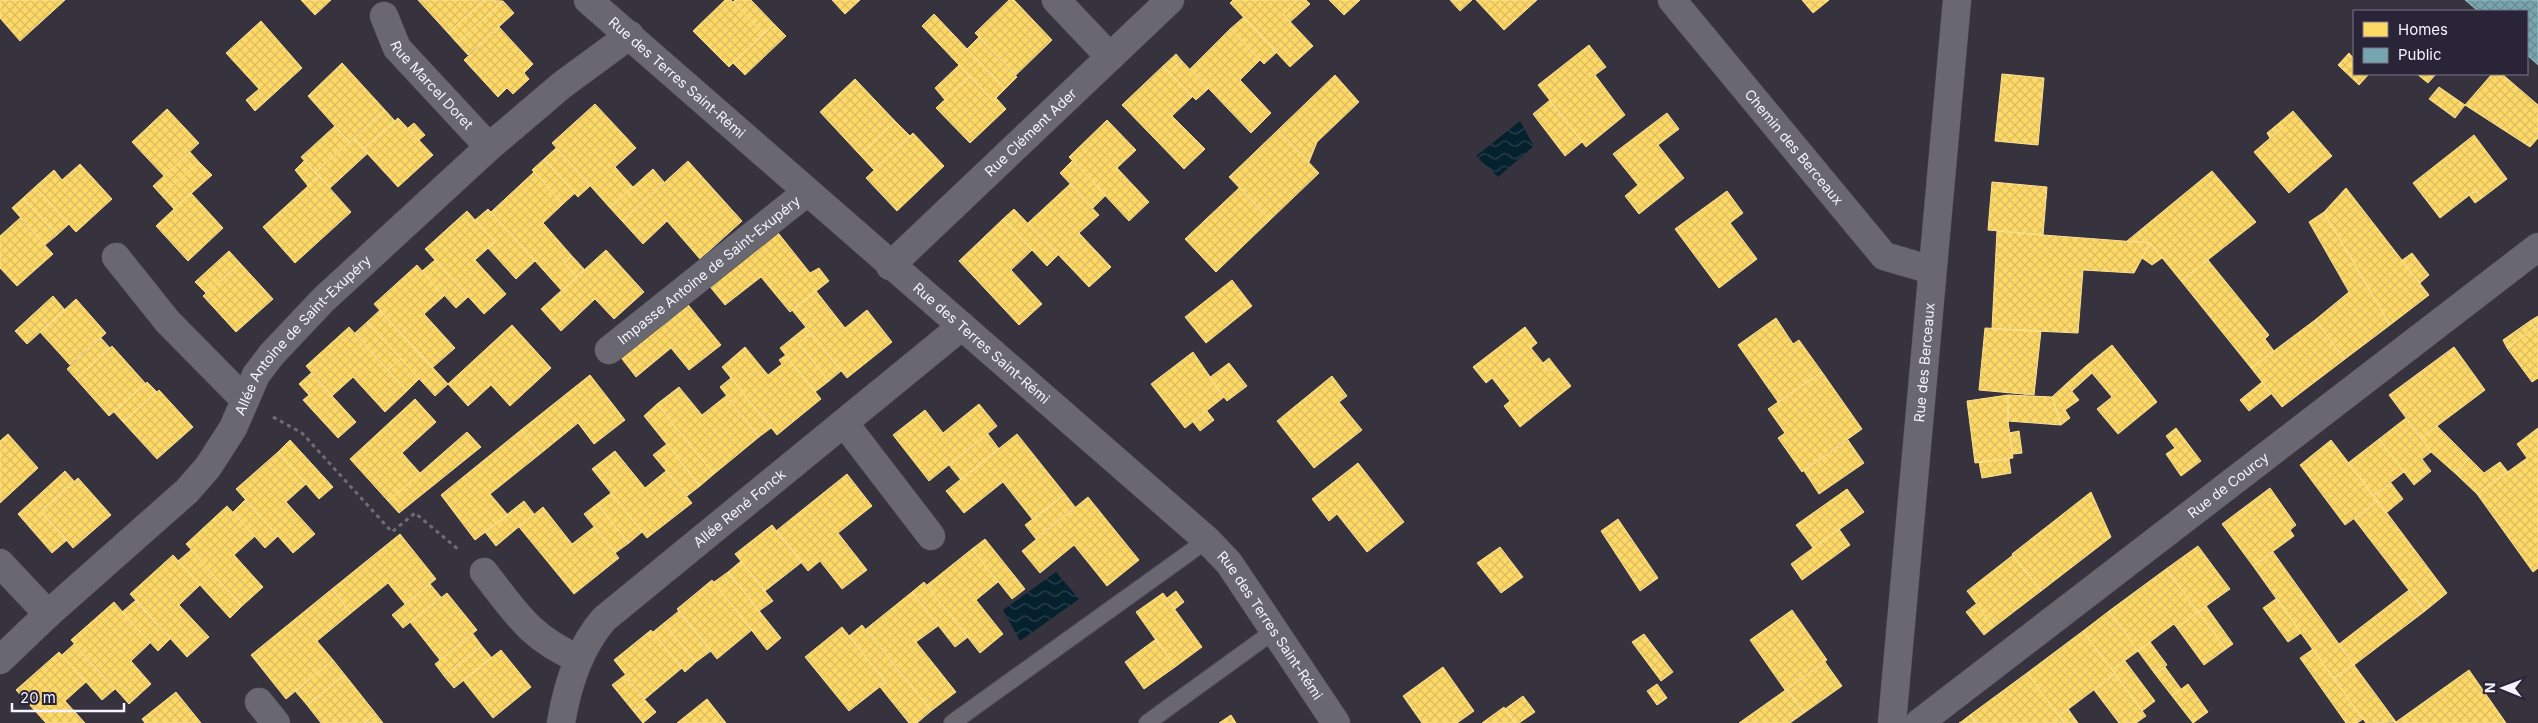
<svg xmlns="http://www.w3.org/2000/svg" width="2538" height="723" viewBox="0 0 2538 723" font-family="Inter,sans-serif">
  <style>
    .water { fill: url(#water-waves) }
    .homes { fill: url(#homes-cross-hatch); stroke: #fce193 }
    .public { fill: url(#public-cross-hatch); stroke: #9cbcc6 }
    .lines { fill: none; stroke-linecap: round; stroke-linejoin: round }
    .service-casing { stroke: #524f58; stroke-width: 18 }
    .minor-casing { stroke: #524f58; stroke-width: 29 }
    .path { stroke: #6e6c74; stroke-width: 3; stroke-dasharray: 4 4; stroke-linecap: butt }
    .service { stroke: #69676f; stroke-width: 16 }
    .minor { stroke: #69676f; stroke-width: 28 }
    .labels { text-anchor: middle; stroke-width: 5; stroke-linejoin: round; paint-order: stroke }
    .street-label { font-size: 14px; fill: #f5f3fd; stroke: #2a2438 }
  </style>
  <defs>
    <pattern id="water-waves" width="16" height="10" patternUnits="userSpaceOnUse" patternTransform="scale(1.25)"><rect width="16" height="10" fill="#06212e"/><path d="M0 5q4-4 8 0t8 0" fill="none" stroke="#2b424d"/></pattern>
    <pattern id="homes-cross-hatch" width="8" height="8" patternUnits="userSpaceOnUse" patternTransform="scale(1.25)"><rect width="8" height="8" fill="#ffd966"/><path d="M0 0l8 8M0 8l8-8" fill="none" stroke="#dbbc61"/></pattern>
    <pattern id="public-cross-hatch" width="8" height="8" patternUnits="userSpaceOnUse" patternTransform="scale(1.25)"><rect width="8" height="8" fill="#76a5af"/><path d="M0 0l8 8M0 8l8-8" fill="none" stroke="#698991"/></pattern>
  </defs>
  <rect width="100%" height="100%" fill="#36333e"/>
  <path class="water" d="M1520,121L1534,146L1498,177L1476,156Z
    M1056,572L1079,599L1020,641L1003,610Z"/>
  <path class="homes" d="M0,0H65L20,41L0,18Z
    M301,0H331L315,15Z
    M418,0H485L448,33Z
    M485,0L503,1L457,43L448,33Z
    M725,0H731L764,34L729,67L693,31Z
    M735,0H751L774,24L764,34L733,2Z
    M832,0H860L845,14Z
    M1009,0H1014L1052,40L1016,75L975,33Z
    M1233,0H1297L1283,14L1313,46L1290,67L1230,3Z
    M1297,0H1306L1310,4L1290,22L1283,14Z
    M1329,0H1360L1344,15Z
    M1450,0H1472L1460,11Z
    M1476,0H1537L1504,30Z
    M1802,0H1829L1813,13Z
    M503,1L514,13L468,55L457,43Z
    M934,14L1005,89L993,101L922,26Z
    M1244,17L1277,52L1264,64L1230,29Z
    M261,21L302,68L255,111L246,100L259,89L226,53Z
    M774,24L786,36L745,75L733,63Z
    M499,27L533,64L524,73L529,79L513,94L507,88L498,97L464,60Z
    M1230,29L1260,60L1240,80L1271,113L1251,133L1190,69Z
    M979,37L1017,77L1005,89L967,49Z
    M1589,45L1606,67L1595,75L1625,115L1586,147L1538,85Z
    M2349,53L2354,59V74H2369L2359,85L2338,65Z
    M1176,54L1182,61L1169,73L1163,66Z
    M1182,61L1208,89L1196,100L1169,73Z
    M342,63L385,110L349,142L308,96Z
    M959,65L970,76L945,100L935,88Z
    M1163,66L1192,97L1172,116L1205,149L1184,169L1122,105Z
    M2002,74L2044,78L2038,145L1995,141Z
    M2417,74H2436L2428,83Z
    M2492,74H2502L2538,105V138L2530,147L2465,105Z
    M1335,75L1359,102L1317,142L1309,162L1278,130Z
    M970,76L993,101L996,98L1006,109L970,143L936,108Z
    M855,79L895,121L860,155L820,112Z
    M2439,87L2465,105L2455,118L2429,99Z
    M1550,100L1582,142L1565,156L1533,114Z
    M595,104L636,148L615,167L633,187L610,208L552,143Z
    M167,109L199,143L164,176L132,142Z
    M385,110L395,121L363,149L354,138Z
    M2293,111L2332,156L2289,193L2254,152L2283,127L2279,123Z
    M1667,113L1679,129L1658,145L1684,178L1639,214L1625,196L1638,185L1613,154Z
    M398,118L433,155L398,187L363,149Z
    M1107,120L1136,150L1117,168L1149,202L1129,221L1069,157Z
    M895,121L910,136L874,170L860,155Z
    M414,123L425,135L419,140L408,128Z
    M2279,123L2283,127L2270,138L2267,133Z
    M335,126L349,142L315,173L301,157Z
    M1278,130L1319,173L1270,220L1229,177Z
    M913,133L944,166L897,211L866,178Z
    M2474,135L2507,179L2482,198L2476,190L2440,218L2413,183Z
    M354,138L368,153L330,188L315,173Z
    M556,148L590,186L578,197L544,159Z
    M190,152L199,162L162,196L153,186Z
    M544,159L575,193L563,204L532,170Z
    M304,161L319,176L308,186L295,170Z
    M688,161L742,221L700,259L667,221L643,244L622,221Z
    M1072,161L1106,195L1093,208L1060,173Z
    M199,162L212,175L174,209L162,196Z
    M80,164L112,199L76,232L35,187L54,170L62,180Z
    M653,169L664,182L622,221L610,208Z
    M2212,171L2256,222L2181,281L2150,243L2127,241Z
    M534,172L563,204L543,223L572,256L564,263L577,277L562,291L491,212Z
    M319,176L351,212L295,263L263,227Z
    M1992,182L2047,187L2043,235L1988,230Z
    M1070,184L1099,215L1079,233L1111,267L1089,287L1028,223Z
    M35,187L69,224L57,235L23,198Z
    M1239,188L1270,220L1216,272L1185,239Z
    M2346,188L2429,295L2390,325L2324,212Z
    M2476,190L2482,198L2475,203L2469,195Z
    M1727,191L1743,213L1730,223L1757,259L1719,288L1675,229Z
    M191,193L223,228L188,261L156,226Z
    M23,198L57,235L45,245L12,208Z
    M488,209L535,261L516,279L488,248L495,242L475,220Z
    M1014,209L1058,255L1047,266L1003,219Z
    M467,211L495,242L475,260L506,294L484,314L425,249Z
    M2324,212L2390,325L2345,359L2315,320L2349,292L2309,222Z
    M20,218L53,254L17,286L0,268V236Z
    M1003,219L1032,250L1011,270L1042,304L1019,325L959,261Z
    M775,229L810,273L819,268L829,281L790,312L761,277L725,305L707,283Z
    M1997,231L2043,235L2150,243L2134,273L2083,270L2078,333L1992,329Z
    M2150,243L2162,258L2152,265L2142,258Z
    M606,250L644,292L614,319L595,299L561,331L541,309Z
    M229,251L240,263L206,293L195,282Z
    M2412,253L2429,275L2420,283L2401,261Z
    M572,256L585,270L577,277L564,263Z
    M435,260L468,297L456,308L422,271Z
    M2208,260L2269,335L2265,339L2274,351L2251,368L2181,281Z
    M240,263L273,299L236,332L203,296Z
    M417,265L444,296L424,314L455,348L432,368L374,304Z
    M1232,280L1252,306L1206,343L1185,317Z
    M816,291L845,328L867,310L892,342L847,378L792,310Z
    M53,296L65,310L27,344L15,331Z
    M76,299L106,333L70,365L40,332Z
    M685,301L721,345L689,370L671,348L636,377L619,355Z
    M380,310L448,384L435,396L367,322Z
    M2538,316V378L2532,382L2507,348L2535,328L2530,321Z
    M1776,318L1793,344L1799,340L1822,372L1778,402L1738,345Z
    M2315,320L2345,359L2282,407L2251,368Z
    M2530,321L2535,328L2507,348L2503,340Z
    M367,322L401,359L388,370L355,333Z
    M512,325L551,368L510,406L491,385L468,406L448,384Z
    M349,327L407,391L385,412L353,377L332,396L306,366Z
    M806,327L811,333L798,343L829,381L815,392L780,348Z
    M1525,327L1537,343L1531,348L1543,363L1549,371L1555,366L1571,386L1520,427L1504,406L1510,401L1492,378L1486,383L1473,367Z
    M1985,328L2041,331L2034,395L1979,390Z
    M811,333L841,371L829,381L798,343Z
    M101,338L110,348L76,379L67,369Z
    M2112,345L2157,402L2118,434L2097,409L2112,397L2086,366Z
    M112,346L146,384L109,416L76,379Z
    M745,347L768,375L782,364L779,360L786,355L821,399L777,435L722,367Z
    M2454,347L2485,390L2421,438L2389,395Z
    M1193,352L1224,397L1185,428L1151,384Z
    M1549,358L1555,366L1549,371L1543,363Z
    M401,359L419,379L407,391L388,370Z
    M1229,363L1247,386L1227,401L1209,378Z
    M2086,366L2092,373L2072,391L2066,384Z
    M1822,372L1862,429L1802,472L1778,438L1785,433L1768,409Z
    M311,373L356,422L338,438L303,400L309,395L299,384Z
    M590,375L625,420L594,444L578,423L540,454L521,430Z
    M1332,376L1347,396L1339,402L1362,430L1314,468L1277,421Z
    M731,378L771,428L759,437L720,387Z
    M147,382L157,392L123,422L114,412Z
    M2262,382L2271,394L2249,411L2240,400Z
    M2066,384L2079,400L2065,410L2070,418L2061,425L2052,397Z
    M679,387L702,415L726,396L759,437L714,474L657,404Z
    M159,390L193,427L157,459L123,422Z
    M2008,395V421L2013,458L1975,463L1967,401Z
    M2008,395L2052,397L2061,425L2008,421Z
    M415,399L436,422L402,453L420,473L388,501L350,459Z
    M657,404L714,474L700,486L644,416Z
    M979,404L997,426L929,481L893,435L925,410L943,433Z
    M1207,411L1214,420L1200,431L1193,422Z
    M2406,418L2431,452L2422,459L2431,471L2414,485L2379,439Z
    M2437,426L2469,458L2456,474L2431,452L2421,438Z
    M2176,428L2201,461L2181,476L2166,454L2175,448L2166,436Z
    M2538,428V568L2533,572L2477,494L2527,458L2517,444Z
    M521,430L540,454L490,494L508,515L475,540L441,495Z
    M2019,431L2022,453L2013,454L2009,433Z
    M467,432L481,447L399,513L388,501Z
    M8,434L38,468L0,503V441Z
    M988,434L999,449L961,480L949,465Z
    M1017,434L1065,494L1033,520L1003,482L964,513L946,491Z
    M2379,439L2404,472L2373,496L2348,463Z
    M290,440L333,487L319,499L278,452Z
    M1848,440L1864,463L1819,494L1804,471Z
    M2331,440L2378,501L2345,525L2300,465Z
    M667,444L700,486L687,496L653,455Z
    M615,451L645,488L666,471L692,503L647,538L592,469Z
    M278,452L306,484L286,502L315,534L293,553L236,489Z
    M2469,458L2484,473L2500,462L2508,472L2477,494L2456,474Z
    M2009,459L2011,473L1982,478L1979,462Z
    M1358,463L1404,522L1367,552L1337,514L1329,521L1312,499Z
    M65,471L74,481L41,511L67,540L52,553L18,514Z
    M847,474L872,506L838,533L867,570L842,589L820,561L808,571L776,531Z
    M78,478L111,515L73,548L41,511Z
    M2391,483L2403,499L2386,513L2373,496Z
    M2270,488L2296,525L2290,530L2294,536L2253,566L2222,524Z
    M1847,489L1864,512L1813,548L1796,525Z
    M2091,492L2111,537L2041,591L2012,554Z
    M611,493L642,532L629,543L597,504Z
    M1065,494L1075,507L1036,539L1025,525Z
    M1088,497L1139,560L1107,586L1074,545L1040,573L1022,551Z
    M245,500L278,536L265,548L233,512Z
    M524,501L534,514L496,546L485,532Z
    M2378,501L2447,593L2425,611L2354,519Z
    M597,504L629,543L615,553L584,514Z
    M227,506L255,536L234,555L263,587L242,606L186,544Z
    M543,507L572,544L594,527L619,558L574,594L519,527Z
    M1618,519L1658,578L1640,591L1601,531Z
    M772,525L802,562L765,591L735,554Z
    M1839,529L1850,545L1802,580L1791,564Z
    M400,534L436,579L405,604L388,583L351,613L332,589Z
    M985,539L1025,589L1012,599L972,549Z
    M2198,546L2230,589L2198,612L2166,569Z
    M1500,547L1523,577L1501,593L1477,563Z
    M972,549L998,582L976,600L1003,634L980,653L927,585Z
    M191,550L242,606L230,618L178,561Z
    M2273,552L2354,665L2333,678L2253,566Z
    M173,555L200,585L179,605L209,637L187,657L130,594Z
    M2013,555L2041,591L1994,627L1967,591Z
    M741,561L773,601L759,611L728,572Z
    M2166,569L2198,612L2177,628L2174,624L2138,651L2109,611Z
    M728,572L781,638L767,650L714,582Z
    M712,580L752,630L717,659L677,609Z
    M924,582L968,637L955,647L912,592Z
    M430,584L441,597L403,628L392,615Z
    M332,589L351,613L317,641L333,660L286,699L251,655Z
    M2409,590L2425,611L2354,665L2339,644Z
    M1176,591L1184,602L1175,609L1167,598Z
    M912,592L938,626L916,642L956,692L931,711L866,629Z
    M447,593L477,630L440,660L410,622Z
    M1163,593L1202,647L1175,667L1136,612Z
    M2277,598L2301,633L2288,642L2263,608Z
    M136,600L170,639L158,651L122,612Z
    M114,602L150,643L131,661L151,684L129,704L71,640Z
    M1976,604L1994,627L1984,635L1966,612Z
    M2206,606L2233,644L2226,649L2198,612Z
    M1792,610L1827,660L1785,690L1750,640Z
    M679,611L711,651L696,662L664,623Z
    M2109,611L2138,651L2112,670L2083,631Z
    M2198,612L2226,649L2204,665L2177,628Z
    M664,623L696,662L685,672L653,632Z
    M862,625L931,711L917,723H909L880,687L886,682L849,636Z
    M842,627L886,682L849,711L805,657Z
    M651,630L682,668L645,699L614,660Z
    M2083,631L2115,674L2059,716L2027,673Z
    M473,634L482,646L444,676L435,664Z
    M1644,634L1673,672L1661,681L1632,642Z
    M1156,639L1175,667L1144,689L1125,662Z
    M2150,642L2167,665L2155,674L2138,651Z
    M74,644L115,689L102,700L62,655Z
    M482,646L492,658L454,688L444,676Z
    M2313,649L2363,719L2357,723H2346L2300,658Z
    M501,650L531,687L493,718L463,680Z
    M59,652L86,682L65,701L85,723H46L16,690Z
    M333,660L345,675L307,705L295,691Z
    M2125,661L2155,701L2142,711L2112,670Z
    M1825,662L1842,686L1804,713L1787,689Z
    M2354,665L2396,722L2366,723L2333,678Z
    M1443,667L1474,711L1457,723H1422L1403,696Z
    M2165,667L2181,689L2172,696L2155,674Z
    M2469,670L2506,723H2394L2396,722Z
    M2027,673L2064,723H1976L1970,715Z
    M2115,674L2146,716L2136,723H2119L2094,690Z
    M345,675L376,714L364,723H321L307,705Z
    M625,675L646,701L634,712L612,685Z
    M1657,684L1667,698L1657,705L1647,691Z
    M2188,684L2208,712L2193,723L2172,696Z
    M1787,689L1804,713L1790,723H1739Z
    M176,692L201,723H145L142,719Z
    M1523,696L1535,712L1519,723H1515L1505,709Z
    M707,699L726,723H677Z
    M646,701L656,712L643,723L634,712Z
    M1504,707L1515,723H1482Z
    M2068,709L2078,723H2064L2059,716Z
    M376,714L383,723H364Z
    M1231,715L1236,723H1219Z
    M1970,715L1976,723H1959L1961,722Z"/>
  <path class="public" d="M2465,0H2538V65L2527,55V11H2478Z"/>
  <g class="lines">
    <g class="service-casing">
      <path id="service" d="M952,723L1207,540
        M1147,723L1274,631"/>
    </g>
    <g class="minor-casing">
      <g id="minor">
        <path id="s1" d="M588,0L1207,540L1229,563L1336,723"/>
        <path d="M1056,0L1110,57"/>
        <path id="s2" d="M1672,0L1884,256L1932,270"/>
        <path id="s3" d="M384,16L397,48L489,147"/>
        <path d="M116,257L168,322L245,400"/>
        <path id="s4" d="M890,266L1170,0"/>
        <path id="s5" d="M609,350L807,192"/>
        <path d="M845,424L931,536"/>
        <path d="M0,563L48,614"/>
        <path d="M484,572C516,613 530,638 579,659"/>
        <path id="s6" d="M0,660L48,614L187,491L208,467L233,428L256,375L272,354L323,300L489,147L562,85L630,35"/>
        <path d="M259,702L276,723"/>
        <path id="s7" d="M561,723C567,686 579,648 604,619L962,326"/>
        <path id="s8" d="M1892,723L1957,0"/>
        <path id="s9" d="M1919,723L2538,247"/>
      </g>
    </g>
    <path class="path" d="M273,417L302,433L392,532L415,513L459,550"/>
    <use href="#service" class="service"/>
    <use href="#minor" class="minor"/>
  </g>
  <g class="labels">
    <g class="street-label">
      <text dy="5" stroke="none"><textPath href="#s1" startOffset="118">Rue des Terres Saint-Rémi</textPath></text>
      <text dy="5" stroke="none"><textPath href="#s3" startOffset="85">Rue Marcel Doret</textPath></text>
      <text dy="5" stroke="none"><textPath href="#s4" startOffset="194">Rue Clément Ader</textPath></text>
      <text dy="5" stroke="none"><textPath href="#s2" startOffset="191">Chemin des Berceaux</textPath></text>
      <text dy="5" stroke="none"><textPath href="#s5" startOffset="128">Impasse Antoine de Saint-Exupéry</textPath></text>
      <text dy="5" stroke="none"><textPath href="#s6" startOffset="448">Allée Antoine de Saint-Exupéry</textPath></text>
      <text dy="5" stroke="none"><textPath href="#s1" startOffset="522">Rue des Terres Saint-Rémi</textPath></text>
      <text dy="5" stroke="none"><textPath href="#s8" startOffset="362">Rue des Berceaux</textPath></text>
      <text dy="5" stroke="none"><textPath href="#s9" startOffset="390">Rue de Courcy</textPath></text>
      <text dy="5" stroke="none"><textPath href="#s7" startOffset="289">Allée René Fonck</textPath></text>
      <text dy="5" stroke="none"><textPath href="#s1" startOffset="928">Rue des Terres Saint-Rémi</textPath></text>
    </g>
  </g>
  <rect x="2353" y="10" width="175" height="65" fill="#2a2438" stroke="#7b7787"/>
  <rect x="2363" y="22" width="25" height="15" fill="#ffd966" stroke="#7b7787"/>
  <text x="2398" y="35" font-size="15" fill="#f5f3fd">Homes</text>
  <rect x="2363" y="48" width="25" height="15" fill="#76a5af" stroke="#7b7787"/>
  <text x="2398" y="60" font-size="15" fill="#f5f3fd">Public</text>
  <g transform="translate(2503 688) rotate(271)" stroke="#2a2438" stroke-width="4" paint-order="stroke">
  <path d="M0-4L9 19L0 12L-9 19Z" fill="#f5f3fd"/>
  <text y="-8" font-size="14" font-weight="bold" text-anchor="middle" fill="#f5f3fd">N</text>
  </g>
  <path d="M12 703v8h112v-8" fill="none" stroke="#f5f3fd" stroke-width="2.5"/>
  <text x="20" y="703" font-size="15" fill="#f5f3fd" stroke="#2a2438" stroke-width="4" paint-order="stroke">20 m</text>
</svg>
